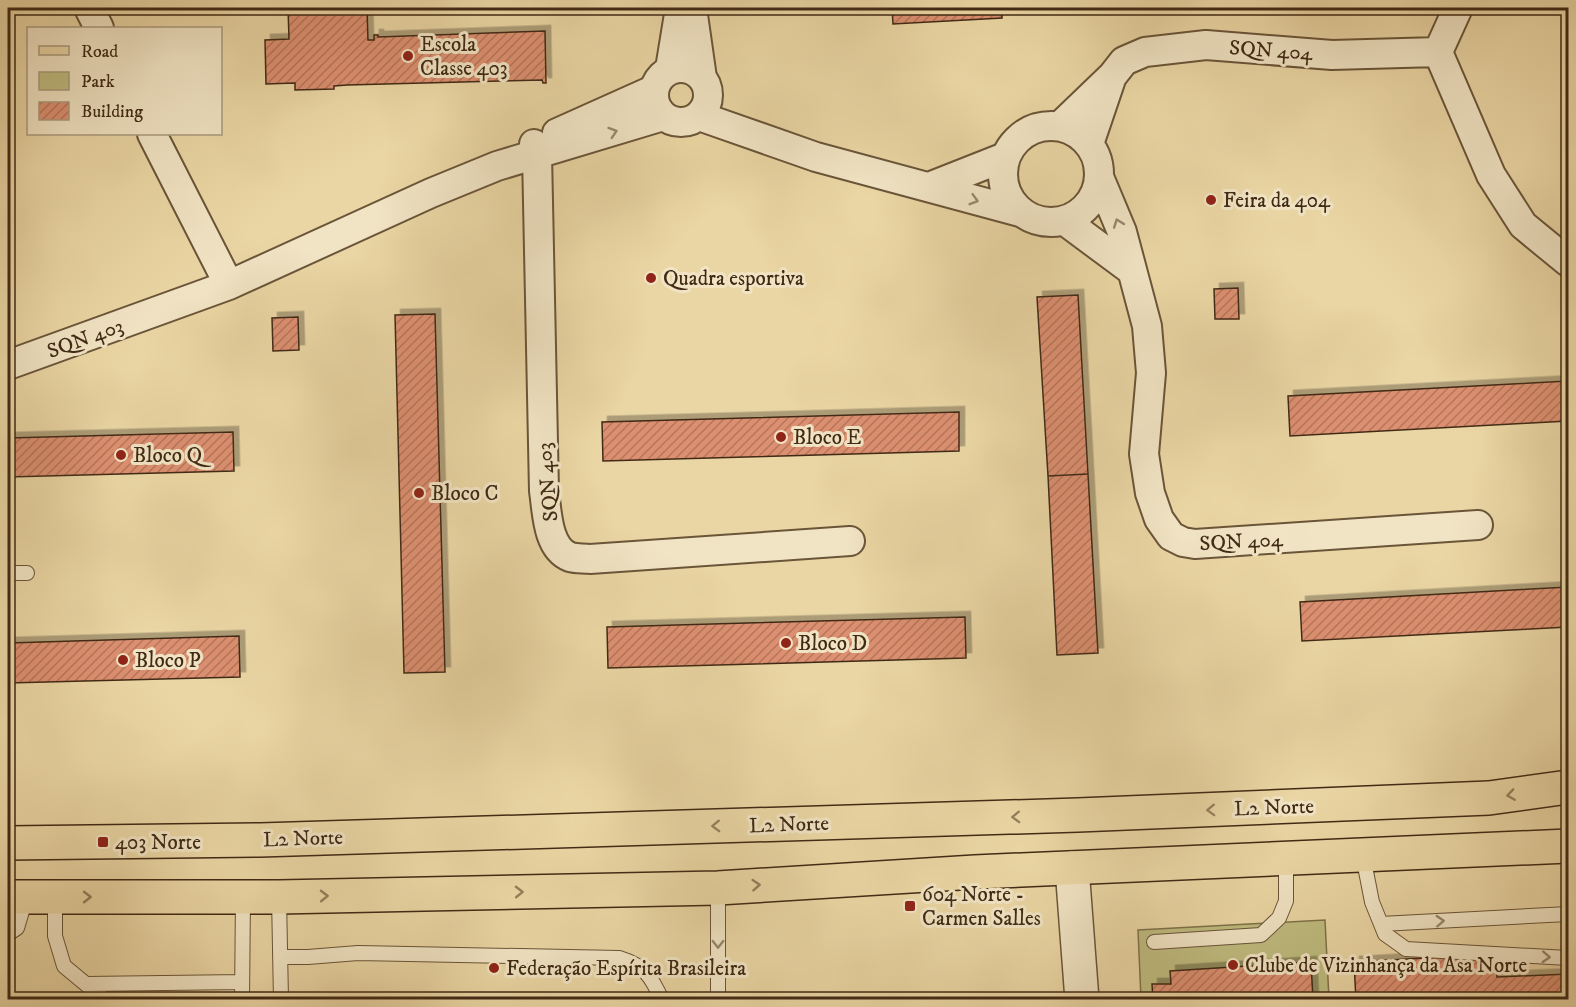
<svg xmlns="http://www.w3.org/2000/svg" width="1576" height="1007" viewBox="0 0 1576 1007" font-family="'IM FELL DW Pica',serif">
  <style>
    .green { fill: #bfbc80; stroke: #80734a; stroke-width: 1.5 }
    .building { fill: url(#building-hatch); stroke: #402a15; stroke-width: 1.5; filter: url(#shadow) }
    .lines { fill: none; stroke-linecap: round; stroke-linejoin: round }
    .service-casing { stroke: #6a5539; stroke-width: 16 }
    .minor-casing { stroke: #6a5539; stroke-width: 32 }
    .tertiary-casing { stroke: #6a5539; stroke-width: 36 }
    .primary-casing { stroke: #402a15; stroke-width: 36 }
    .service { stroke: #f1e4c4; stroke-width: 14 }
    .minor { stroke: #f1e4c4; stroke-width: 28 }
    .tertiary { stroke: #f1e4c4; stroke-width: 33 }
    .primary { stroke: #ead6a4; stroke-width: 33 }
    .oneway { stroke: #98876c }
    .oneway2 { stroke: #95805c }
    .poi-dot { fill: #8f2418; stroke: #f1e4c4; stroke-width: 2 }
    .labels { text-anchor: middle; stroke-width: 6; stroke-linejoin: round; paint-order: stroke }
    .poi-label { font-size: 21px; fill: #402a15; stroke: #f1e4c4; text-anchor: start }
    .street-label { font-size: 21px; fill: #402a15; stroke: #f1e4c4 }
  </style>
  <defs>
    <pattern id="building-hatch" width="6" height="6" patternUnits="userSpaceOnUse" patternTransform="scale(1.5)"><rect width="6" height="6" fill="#dd9071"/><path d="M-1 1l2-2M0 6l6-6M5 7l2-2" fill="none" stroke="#b5765c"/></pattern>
    <filter id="shadow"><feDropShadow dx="5.5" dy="-5.5" stdDeviation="0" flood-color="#0004"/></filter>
  </defs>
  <rect width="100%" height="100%" fill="#ead6a4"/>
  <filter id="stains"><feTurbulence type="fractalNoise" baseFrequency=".00333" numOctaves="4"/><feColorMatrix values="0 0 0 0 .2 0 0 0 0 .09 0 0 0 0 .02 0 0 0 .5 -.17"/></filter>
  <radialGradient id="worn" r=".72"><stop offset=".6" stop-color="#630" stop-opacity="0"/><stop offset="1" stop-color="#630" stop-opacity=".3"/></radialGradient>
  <path class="green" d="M1325,920L1329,999H1141L1138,930Z"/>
  <path class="building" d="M288,8H367L368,40H374V35H378V37L545,31L546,83H543L542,80L347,85L334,86V89L295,90V83L266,84L265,40L289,39Z
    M892,8H1051V11H1002V18L893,24Z
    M1238,288L1239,319H1215L1214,289Z
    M1078,295L1088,474L1048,476L1037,297Z
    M435,314L445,672L404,673L395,315Z
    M298,317L299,350L273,351L272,318Z
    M1568,381V421L1290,436L1288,396Z
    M959,412V451L603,461L602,422Z
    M233,432L234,471L8,477V438Z
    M1088,474L1098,653L1057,655L1048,476Z
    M1568,587V627L1302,641L1300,602Z
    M965,617L966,658L608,668L607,627Z
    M239,636L240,677L8,683V643Z
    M1495,954L1497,977L1568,974V1000H1356L1354,962Z
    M1311,962L1313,1000H1153L1152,984H1171L1170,971Z"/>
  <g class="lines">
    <g class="service-casing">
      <path id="service" d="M8,573H27
        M1363,856L1372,902L1385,934L1406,949L1568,958
        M718,888V1000
        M55,896V936L64,966L105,1000
        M279,897L281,1000
        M1381,924L1568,914
        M8,934L17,928L26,898
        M1154,942L1261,935L1279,918L1286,901V859
        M281,957H308L358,953L619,958C645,966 651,976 662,1000
        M86,984L242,982
        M242,1000L243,897"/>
    </g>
    <g class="minor-casing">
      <path id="minor" d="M89,8L99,28
        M692,8L702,78
        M1458,8L1438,52L1491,175L1523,225L1568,262
        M654 95a27 27 0 1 1 54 0a27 27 0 1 1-54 0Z
        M670,69L680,8
        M699,116L816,157L1020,212
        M1003 174a48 48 0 1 1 96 0a48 48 0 1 1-96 0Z
        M1060,126L1113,75L1124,61L1145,52L1206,45L1332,55L1438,52
        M557,133L653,90
        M152,134L229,285
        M534,144L537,154L544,491C547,511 547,548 570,557C577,559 583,558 590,559L850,541
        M1089,144L1111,79
        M1099,177L1122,232L1147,326L1151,373L1144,454L1150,493L1159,519L1171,536L1183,542L1195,544L1478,525
        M929,187L1005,157
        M1065,221L1131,270
        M8,365L229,285L431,193L497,166L663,116"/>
    </g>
    <g class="tertiary-casing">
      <path id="tertiary" d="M1072,868L1082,1000"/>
    </g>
    <g class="primary-casing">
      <path id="primary" d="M8,843L260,840L1078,815L1489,798L1568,787
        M8,897H279L718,888L975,872L1568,846"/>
    </g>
    <use href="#service" class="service"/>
    <use href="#minor" class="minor"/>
    <use href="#tertiary" class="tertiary"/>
    <use href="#primary" class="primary"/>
  </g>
  <defs><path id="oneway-chevron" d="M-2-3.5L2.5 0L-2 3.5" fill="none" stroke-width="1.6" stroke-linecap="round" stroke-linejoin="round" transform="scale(1.5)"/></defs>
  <g class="oneway">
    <use href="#oneway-chevron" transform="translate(613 132) rotate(-18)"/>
    <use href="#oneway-chevron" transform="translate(974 200) rotate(16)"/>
    <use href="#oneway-chevron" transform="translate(1118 223) rotate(-110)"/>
    <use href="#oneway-chevron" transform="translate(1440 921) rotate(-3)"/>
    <use href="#oneway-chevron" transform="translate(718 944) rotate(90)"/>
    <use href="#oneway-chevron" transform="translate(1546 957) rotate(3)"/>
  </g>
  <g class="oneway2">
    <use href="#oneway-chevron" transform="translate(1511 795) rotate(172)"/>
    <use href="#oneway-chevron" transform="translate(1211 810) rotate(178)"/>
    <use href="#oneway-chevron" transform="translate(1016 817) rotate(178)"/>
    <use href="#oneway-chevron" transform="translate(716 826) rotate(178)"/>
    <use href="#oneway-chevron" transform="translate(756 885) rotate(-4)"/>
    <use href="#oneway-chevron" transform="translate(519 892) rotate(-1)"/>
    <use href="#oneway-chevron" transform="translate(324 896) rotate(-1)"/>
    <use href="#oneway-chevron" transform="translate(87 897)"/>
  </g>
  <g class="poi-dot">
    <circle cx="408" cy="56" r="6"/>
    <circle cx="1211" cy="200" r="6"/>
    <circle cx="651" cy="278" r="6"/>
    <circle cx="781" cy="437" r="6"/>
    <circle cx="121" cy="455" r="6"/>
    <circle cx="419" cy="493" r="6"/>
    <circle cx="786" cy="643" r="6"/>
    <circle cx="123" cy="660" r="6"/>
    <rect x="97" y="836" width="12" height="12" rx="3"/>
    <rect x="904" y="900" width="12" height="12" rx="3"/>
    <circle cx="1233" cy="965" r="6"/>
    <circle cx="494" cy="968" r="6"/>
  </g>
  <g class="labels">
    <g class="poi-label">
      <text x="420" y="51">Escola<tspan x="420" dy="24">Classe 403</tspan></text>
      <text x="1223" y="207">Feira da 404</text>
      <text x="663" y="285">Quadra esportiva</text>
      <text x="793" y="444">Bloco E</text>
      <text x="133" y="462">Bloco Q</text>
      <text x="431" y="500">Bloco C</text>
      <text x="798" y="650">Bloco D</text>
      <text x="135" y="667">Bloco P</text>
      <text x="115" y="849">403 Norte</text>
      <text x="922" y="901">604 Norte -<tspan x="922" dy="24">Carmen Salles</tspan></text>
      <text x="1245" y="972">Clube de Vizinhança da Asa Norte</text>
      <text x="506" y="975">Federação Espírita Brasileira</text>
    </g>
    <g class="street-label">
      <text transform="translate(1271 50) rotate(4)" y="7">SQN 404</text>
      <text transform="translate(85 338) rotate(-20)" y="7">SQN 403</text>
      <text transform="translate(547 482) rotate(-95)" y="7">SQN 403</text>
      <text transform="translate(1241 541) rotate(-3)" y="7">SQN 404</text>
      <text transform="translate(1274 807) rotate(-2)" y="7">L2 Norte</text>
      <text transform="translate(789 824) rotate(-2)" y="7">L2 Norte</text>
      <text transform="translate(303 838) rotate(-2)" y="7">L2 Norte</text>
    </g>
  </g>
  <rect width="1576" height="1007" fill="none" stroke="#ead6a4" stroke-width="30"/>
  <rect x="9" y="9" width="1558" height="989" fill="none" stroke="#402a15" stroke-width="3"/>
  <rect x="15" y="15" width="1546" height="977" fill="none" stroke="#402a15" stroke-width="1.5"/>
  <rect x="27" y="27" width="195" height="108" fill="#f1e4c4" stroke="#aa9a7e" stroke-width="1.5"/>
  <rect x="39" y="46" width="30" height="9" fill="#ead6a4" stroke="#aa9a7e" stroke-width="1.5"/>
  <text x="81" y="57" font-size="18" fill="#402a15">Road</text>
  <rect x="39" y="72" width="30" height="18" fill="#bfbc80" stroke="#aa9a7e" stroke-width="1.5"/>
  <text x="81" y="87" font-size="18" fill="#402a15">Park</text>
  <rect x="39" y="102" width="30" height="18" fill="url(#building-hatch)" stroke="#aa9a7e" stroke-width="1.5"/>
  <text x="81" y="117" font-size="18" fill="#402a15">Building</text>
  <rect width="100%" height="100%" filter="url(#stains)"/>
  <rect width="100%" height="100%" fill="url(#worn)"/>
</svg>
